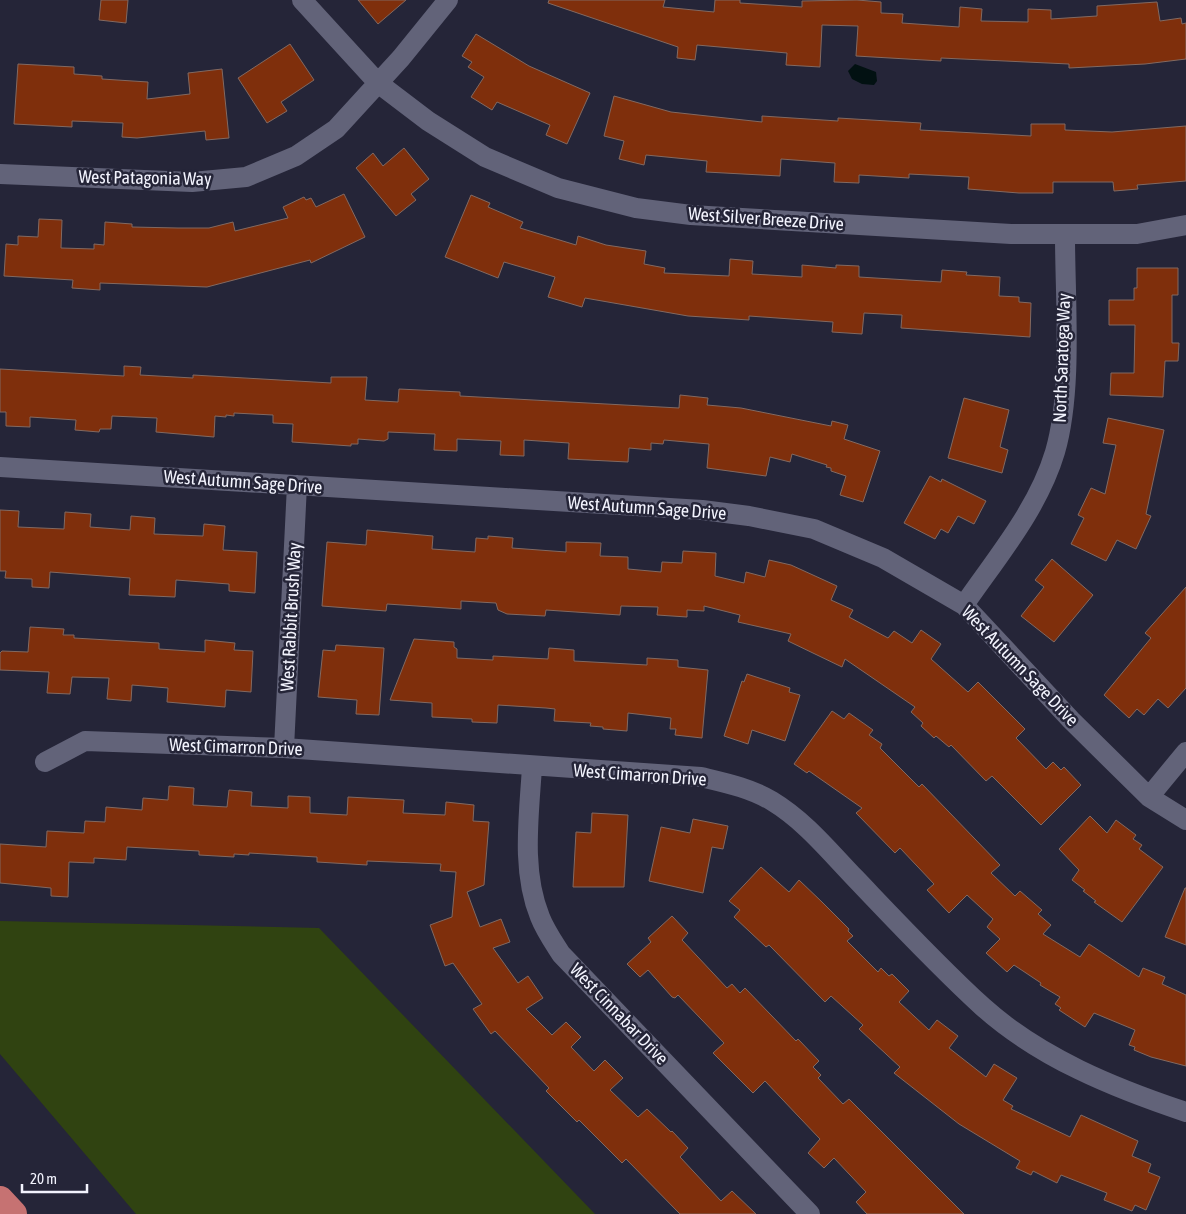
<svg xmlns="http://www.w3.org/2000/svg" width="1186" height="1214" viewBox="0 0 1186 1214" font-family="'Asap Condensed',sans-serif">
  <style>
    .grass { fill: #304311 }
    .water { fill: #021112 }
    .building { fill: #7f2f0c; stroke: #826961 }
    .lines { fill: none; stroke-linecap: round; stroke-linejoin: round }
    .street { stroke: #626379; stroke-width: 20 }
    .highway { stroke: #c67272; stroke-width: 28 }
    .labels { text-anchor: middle; stroke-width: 5; stroke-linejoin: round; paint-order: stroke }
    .street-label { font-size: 18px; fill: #f2f3fd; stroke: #252538 }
  </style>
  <rect width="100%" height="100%" fill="#252538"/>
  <path class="grass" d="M0,921L319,928L595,1214H136L0,1054Z"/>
  <path class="water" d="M855,64L876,72L877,81L874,85L862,84L852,79L848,71Z"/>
  <path class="building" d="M101,0H128L126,23L99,20Z
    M358,0H406L378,24Z
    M549,0H665L663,7L714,12L715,0H740V3L802,7V1L857,0L881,2V13L903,14L902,23L959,27L960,7L982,9L981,21L1028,22V9L1051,10V19L1097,16V6L1157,2L1160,21L1181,18L1182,24L1186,23V59L1145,64L1069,68V64L941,58V61L856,56L858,26L822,25L820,67L786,65L787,53L697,45L695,60L677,58L678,47L548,3Z
    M476,34L529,66L590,93L567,144L546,135L550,125L497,102L492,110L471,97L484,77L468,67L472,62L462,56Z
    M290,44L314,80L281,102L287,111L267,123L238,78Z
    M18,64L74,67V74L102,76V79L148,82L147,99L190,94L188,73L222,69L229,138L206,140L205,131L137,138L122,137L123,123L72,121V127L14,124Z
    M614,96L671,112L762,122V116L838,121V118L921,123L920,130L1031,136V124H1065V130L1112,132L1186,126V181L1137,185L1138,189L1114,191L1113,182H1053V193H1019L968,189L969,177L909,174V178L859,175V183L834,182L835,163L781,159L780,176L706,172L707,161L646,155L644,165L619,159L624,141L604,136Z
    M404,148L429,179L411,194L416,200L396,216L356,168L373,153L383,166Z
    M344,194L365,237L311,263L310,260L207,287L100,283V290L72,288L73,280L4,276L6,244L18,245V236L38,237L39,219L62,220L61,248L94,249V244L104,245L105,222L132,224V227L178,228H209L233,222L235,231L288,218L283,207L304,197L306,200L311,198L316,207Z
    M471,195L490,203L488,207L523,222L520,228L576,245L578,236L606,245L646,251L644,264L665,268L664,273L729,276L730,259L753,261L752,274L802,277V265L836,268V265L859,266V277L941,282L942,270L967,272L966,275L1000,277L999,296L1019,297V302L1031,303L1030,337L901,328L902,315L864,313L862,334L832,332L833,322L749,316V320L688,316L585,298L582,307L548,297L555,277L504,262L498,278L445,257Z
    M1137,268H1178V295H1172V343H1179L1178,361H1165L1163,397L1110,395L1111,373H1134L1135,325H1109V300H1134V288H1137Z
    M124,366L141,367L140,375L193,378V375L331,383V377H367L365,400L398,402L399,389L460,392V396L679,408L680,395L708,398L707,405L741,408L831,426L832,421L848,425L844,439L880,451L863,502L840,495L846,476L831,471V468L826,467L827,465L792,454L790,462L770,457L766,476L707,468L709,444L664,440L663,444L651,443V450L629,448L628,462L568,459L569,443L524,440V456L500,455L501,441L457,439V451L434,450L435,434L388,432V439L384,441L358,439V444H351V446L292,442L293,424L273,423V415L234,413V416L226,415V417L215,416L214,437L156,432L157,418L112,416L111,429H100L99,432L75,430L76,420L30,417V427L6,426V412H0V369L124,376Z
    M964,398L1009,410L1000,447L1008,450L1002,473L948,458Z
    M1108,418L1164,430L1146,514L1151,516L1136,549L1117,540L1106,561L1071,544L1084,518L1078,515L1091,488L1105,494L1116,445L1103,443Z
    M930,476L941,482L942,479L986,501L974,524L958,516L948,533L941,529L935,539L904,523Z
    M0,510L19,511L18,527L64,529L65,512L91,514L90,527L130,530L131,516L155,518L154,534L203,536L204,524L225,526L223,550L257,552L255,593L229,591V584L176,580L175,597L129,595L130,578L50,572L49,588L32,587V579L5,578L6,571H0Z
    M367,530L433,536L432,549L475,552L476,538L488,539V536L513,538L512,548L566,552V542L601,543L600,556L628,557V569L661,572L662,562L682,563L683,551L716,553L715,576L744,583L746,572L765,577L769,560L791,565L837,586L831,600L853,610L849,617L888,638L894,631L912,643L921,630L941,644L931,659L968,692L978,682L1025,729L1016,738L1046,769L1053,762L1061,770L1064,767L1081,785L1041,825L992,776L986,781L951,745L949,747L936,736L934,738L921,726L923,723L911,712L915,707L845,659L842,667L788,641L791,634L738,622L740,615L704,606V611L687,610V617L657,615L658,607L621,606L620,615L546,610L545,616L507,614L498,610L496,603L461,601V609L387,604L386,611L322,606L327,542L366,545Z
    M1052,559L1093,595L1054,642L1021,616L1044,587L1035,580Z
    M1186,587V688L1168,708L1158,699L1144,715L1137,709L1129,718L1104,695L1151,638L1145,633Z
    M30,627L64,629L63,635H74V638L159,643V649L205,652V640L235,643L234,650L253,651L251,692L226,690L225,707L167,702L168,688L132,685L131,701L107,699L109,678L72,677L70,694L47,693L49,672L0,670V653L2,651L28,652Z
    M414,639L454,642V647L457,649V658L493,660V656L548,659L549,648L574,650V661L647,665V658L678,660V667L708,670L702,738L675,735L676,729H670L671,718L628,713L627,731L603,729V727L590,726L591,723L554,721L555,709L546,708L498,705L497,723L472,722V719L432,717V703L390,700Z
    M336,645L384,648L379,715L356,714L357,700L318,697L323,650L335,651Z
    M747,674L790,688L789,692L800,695L785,741L752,730L748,744L724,736L742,681L744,682Z
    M832,711L844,719L849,713L873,730L869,735L882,744L880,748L919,787L922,784L1000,865L991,873L1015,896L1020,891L1042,910L1038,914L1051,925L1043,934L1080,957L1089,944L1139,977L1143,968L1165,977L1162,984L1186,995V1066L1151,1057L1134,1050L1135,1047L1129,1045L1135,1030L1094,1013L1085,1027L1059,1010L1061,1008L1055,1004L1060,997L1040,985L1041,983L1014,965L1007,972L986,953L1000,939L987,927L993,919L967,895L949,913L927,890L934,884L900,848L895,853L856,813L862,808L809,771L807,773L794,764Z
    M169,786L194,788L193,805L227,807L229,790L252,792L251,806L288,808V796L310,797V813L347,815L348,797L404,800L403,813L445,815L446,802L474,805L473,821L489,822L484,885L467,892L480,927L501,919L510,942L493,948L518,983L528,976L543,998L526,1009L552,1035L566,1022L581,1037L571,1047L594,1071L605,1060L623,1078L610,1090L638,1117L647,1109L671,1132L672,1131L688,1148L680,1157L721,1201L732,1191L756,1214H680L626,1159L622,1163L579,1120L577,1122L546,1091L549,1088L495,1031L491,1034L473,1009L482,1004L453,963L445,966L430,925L452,917L456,872L440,871L441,864L367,861V865L317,862V857L249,853V855L234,854V857L199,855V851L127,847L126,860L94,858V863L69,862L68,897L51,896V888L0,883V844L46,847L47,831L84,833L85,821L105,822L106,807L142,810L143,798L168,800Z
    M592,813L628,815L624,887H573L576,832L591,833Z
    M1090,816L1107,833L1116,820L1136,835L1133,839L1142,845L1139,849L1163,867L1122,922L1094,902L1096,901L1083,891L1085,890L1072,880L1079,870L1059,849Z
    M693,819L728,826L723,849L712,847L703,893L649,881L661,827L690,833Z
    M761,867L789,892L799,880L822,902L849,929L848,931L853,936L847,941L878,972L881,968L889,976L892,974L909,991L899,1002L929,1030L937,1020L958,1036L949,1048L986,1077L994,1064L1017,1078L1003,1100L1013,1106L1011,1109L1070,1137L1081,1115L1138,1141L1132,1156L1151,1164L1148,1172L1160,1177L1146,1210L1135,1205L1132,1211L1104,1200L1107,1193L1061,1175L1057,1183L1033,1171L1031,1175L1016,1168L1020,1161L959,1124L894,1073L900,1067L859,1029L863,1025L831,996L825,1002L769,945L766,947L734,917L740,910L729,901Z
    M1185,888H1186V945L1165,937Z
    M672,916L688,933L682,940L727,988L732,984L740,993L745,988L796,1041L798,1039L819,1061L813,1067L821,1075L818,1078L843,1104L849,1099L964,1214H867L856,1202L866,1192L834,1158L824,1168L808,1153L820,1139L799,1117L765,1081L753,1093L713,1053L724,1043L678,995L675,998L672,997L648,970L640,977L627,964L651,942L648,938Z"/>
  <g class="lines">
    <path class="street" d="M302,0L378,83L428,121L485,157L558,188L636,208L691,215L1011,234H1137L1186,225
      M0,174L192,182L246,177L296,156L336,129L401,58L448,0
      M0,467L702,510L749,516L814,529L883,558L964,605L1071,720L1149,797L1186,820
      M964,605C997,557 1038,509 1055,452C1073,390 1065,301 1065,236
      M284,748L297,485
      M45,762L85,741L284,748L701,777C726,783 750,788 772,801C805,821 829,851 855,878C897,922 938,966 983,1007C1040,1058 1114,1088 1186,1112
      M532,767C529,816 521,871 540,917C545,930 554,943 561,954L810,1214
      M1149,797L1186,752"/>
    <path class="highway" d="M0,1200L13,1214"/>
  </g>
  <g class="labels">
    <g class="street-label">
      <text transform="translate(145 178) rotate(1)" y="6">West Patagonia Way</text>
      <text transform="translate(766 219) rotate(4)" y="6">West Silver Breeze Drive</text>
      <text transform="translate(1062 358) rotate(-88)" y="6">North Saratoga Way</text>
      <text transform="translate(243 482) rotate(4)" y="6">West Autumn Sage Drive</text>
      <text transform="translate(647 508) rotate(4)" y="6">West Autumn Sage Drive</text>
      <text transform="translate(291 617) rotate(-87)" y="6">West Rabbit Brush Way</text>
      <text transform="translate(1020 666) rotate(46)" y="6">West Autumn Sage Drive</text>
      <text transform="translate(236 747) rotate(2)" y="6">West Cimarron Drive</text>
      <text transform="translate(640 775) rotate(4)" y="6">West Cimarron Drive</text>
      <text transform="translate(619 1014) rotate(46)" y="6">West Cinnabar Drive</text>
    </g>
  </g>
  <path d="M22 1184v8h65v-8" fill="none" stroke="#f2f3fd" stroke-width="2.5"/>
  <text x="30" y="1184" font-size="15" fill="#f2f3fd" stroke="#252538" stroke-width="4" paint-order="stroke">20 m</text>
</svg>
